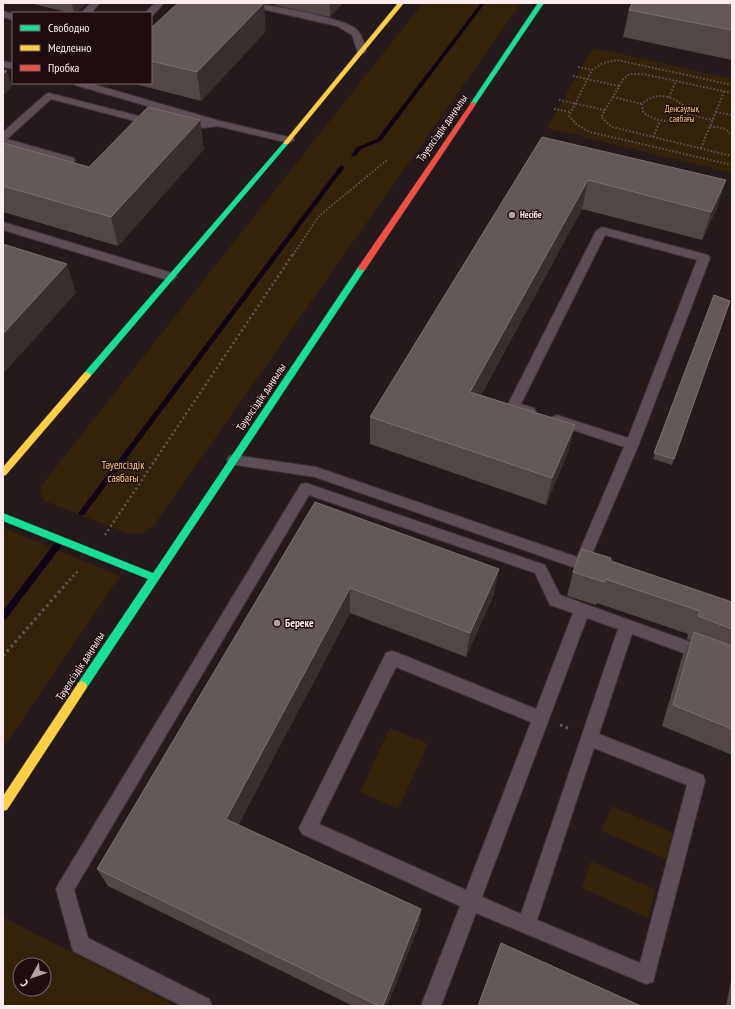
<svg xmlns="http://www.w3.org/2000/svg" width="735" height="1009" viewBox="0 0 735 1009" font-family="'PT Sans Narrow',sans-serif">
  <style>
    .green { fill: #342308; fill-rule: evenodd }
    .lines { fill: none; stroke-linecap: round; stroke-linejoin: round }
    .stream { fill: #0e0218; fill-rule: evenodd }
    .lane-casing { stroke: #3d3436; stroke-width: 2 }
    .fast-casing { stroke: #3d3436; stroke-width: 1 }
    .slow-casing { stroke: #3d3436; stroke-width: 1 }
    .jam-casing { stroke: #3d3436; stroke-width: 1 }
    .path-far2 { stroke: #61565c; stroke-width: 2; stroke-dasharray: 1.5 2; stroke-linecap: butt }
    .path-far1 { stroke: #61565c; stroke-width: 2.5; stroke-dasharray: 2 3; stroke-linecap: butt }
    .path { stroke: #61565c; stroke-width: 3; stroke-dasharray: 2.5 3.5; stroke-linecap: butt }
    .lane { fill: #5c4d57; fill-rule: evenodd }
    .fast { fill: #16e098; fill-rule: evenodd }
    .slow { fill: #ffcf43; fill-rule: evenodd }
    .jam { fill: #f24e42; fill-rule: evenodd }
    .wall { fill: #514747 }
    .shaded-wall { fill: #372e2e }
    .building { fill: #635958; stroke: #7b7070 }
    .poi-dot { fill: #b0a2a4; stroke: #1f0c0f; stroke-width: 1.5 }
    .labels { text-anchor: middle; stroke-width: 3; stroke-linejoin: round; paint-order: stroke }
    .far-park-label { font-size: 9px; fill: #fecb7e; stroke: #1f0c0f }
    .far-poi-label { font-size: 9px; font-weight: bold; fill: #fbeced; stroke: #1f0c0f; text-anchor: start }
    .street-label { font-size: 11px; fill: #fbeced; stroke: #1f0c0f }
    .park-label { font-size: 11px; fill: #fecb7e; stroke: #1f0c0f }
    .poi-label { font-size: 11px; font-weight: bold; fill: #fbeced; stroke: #1f0c0f; text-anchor: start }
  </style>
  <rect width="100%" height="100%" fill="#241a1c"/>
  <path class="green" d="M423,3H521L154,525L142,533H127L45,501L40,494L41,486Z
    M593,48L732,79V173L547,128Z
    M4,528L120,576L3,748V530Z
    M390,728L428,744L398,809L360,792Z
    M611,806L674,833L666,859L602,831Z
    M591,861L656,890L648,918L582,888Z
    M3,917L176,1006H3ZM20,965H44V989H20Z"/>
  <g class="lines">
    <path class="stream" d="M481,3H485L381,141L361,149L356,156H352L351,155L357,147L377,139Z
      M342,165L345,167L344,168L84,515H80L78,513L80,511L340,166Z
      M57,543L60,544L61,546L60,548L6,619L3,620V611L54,544Z"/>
    <g class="lane-casing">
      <path id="lane" d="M91,3H100L91,13H81Z
        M155,3H164L153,15L145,13Z
        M244,3C263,3 342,17 356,29C362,34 364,43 366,51L364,53H358L352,35L337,26L248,6Z
        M3,11L13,14V20L3,17Z
        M3,61L13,63V69L3,67Z
        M73,83H89L220,121L293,138L294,140L289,143L217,126L203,128L177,126L176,124L177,122H202L75,85Z
        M49,93L158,121L159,123L154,126L51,99L7,139L74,158L75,160L74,162H66L3,144V132L46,94Z
        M3,222L175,274L177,277L171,281L3,230Z
        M602,227L708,255L710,258L639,444L586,568L581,570L315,477L229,464L227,460L229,456L234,455L316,467L577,557L624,447L552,423L550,420L552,417L557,415L628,438L697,260L605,235L521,404L534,408L536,411L534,414L529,416L508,409L507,406L596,231Z
        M306,483L545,565L560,595L732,657V671L632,634L599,734L703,775L705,781L653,982L646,984L476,913L441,1006H421L460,906L302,834L299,828L386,653L392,651L398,653L536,709L573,613L550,605L535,573L309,495L74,890L88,938L209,999L212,1006H182L73,951L56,889L59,883L301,484ZM587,618L618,629L521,914L482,897ZM396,667L531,722L466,890L319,824ZM594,748L687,785L640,963L537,920Z"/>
    </g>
    <g class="fast-casing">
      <path id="fast" d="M538,3H544L475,105H471L470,104Z
        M286,141L289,143L288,144L90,377H84L83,375L84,373L284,142Z
        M359,266H362L366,268L86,689L82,691L78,689L77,686L78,683L148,579L3,521V513L153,573Z"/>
    </g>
    <g class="slow-casing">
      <path id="slow" d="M398,3H404L288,144H284V142Z
        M87,372L91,375L90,377L6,475L3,476V467L84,373Z
        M82,681L86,683L87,686L86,689L7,810L3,811V796L78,683Z"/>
    </g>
    <g class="jam-casing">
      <path id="jam" d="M473,102L476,104L365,270H359V266L471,103Z"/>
    </g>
    <path class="path-far2" d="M578,67L592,70
      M573,76L619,86
      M732,85L617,60L603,63L592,70L569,116L577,125L590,132L732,165
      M732,93L643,74H630L624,78L601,117L612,127L732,156
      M663,96C672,98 679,101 685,107L684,115C670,124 656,122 643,112L642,104C648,98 655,96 663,96Z
      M613,97L642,104
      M669,97L676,81
      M559,100L605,110
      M554,109L571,112
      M716,112L732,115
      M685,114L713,120
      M710,126L726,129L732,136
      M653,137L660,121
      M701,148L724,92
      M293,255L319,216L387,160"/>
    <path class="path-far1" d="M105,535L293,254
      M66,584L78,571"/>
    <path class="path" d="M3,656L67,583
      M560,725L570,729"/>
    <use href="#lane" class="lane"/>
    <use href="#fast" class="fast"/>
    <use href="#slow" class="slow"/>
    <use href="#jam" class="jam"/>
  </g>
  <path class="wall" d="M29,3H87L76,13H71Z
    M275,3H343L330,17L275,5Z
    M732,5V60L623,37L629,10Z
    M151,28L266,31L201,101L131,83H151Z
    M542,137L717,208L702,240L582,209L481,395L575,425L568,452L546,505L370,444V417Z
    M3,143L89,167L204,149L118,246L3,212Z
    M714,295L730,301L672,465L653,459Z
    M315,502L494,594L466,657L350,613L238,825L421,909L419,925L387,1006H353L108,886L97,869Z
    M611,561L732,602V755L662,726L683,654L690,640L687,639L688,634L597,603L596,605L567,596L573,572Z
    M501,943L641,1006H478Z
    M732,976V1006H726Z"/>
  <path class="shaded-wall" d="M72,3H87L76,13H74Z
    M264,3L266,31L201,101L197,72Z
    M330,3H343L330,17Z
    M7,71L12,87L3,96V74Z
    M200,120L204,149L118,246L111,217Z
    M588,180L582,209L467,420L470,392Z
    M726,180L717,208L702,240L711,212Z
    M67,264L76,293L3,374V334Z
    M575,425L568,452L546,505L552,478Z
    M499,569L494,594L466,657L470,633Z
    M350,588V613L231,839L226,819Z
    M421,909L419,925L387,1006H383Z"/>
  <path class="building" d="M178,3H264L197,72L151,61V28Z
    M632,3H724L732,5V30L629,10Z
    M3,70L7,71L3,74Z
    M148,107L200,120L111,217L3,186V143L89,167Z
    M542,137L726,180L711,212L588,180L470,392L575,425L552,478L370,417Z
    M3,244L67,264L3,334Z
    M714,295L730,301L674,459L654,453Z
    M315,502L499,569L470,633L350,588L226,819L421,909L383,1006H379L97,869Z
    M582,549L611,558V561L732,602V629L698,616L700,611L605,579L604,582L573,572Z
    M694,632L732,646V729L673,705Z
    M501,943L641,1006H478Z"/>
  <g class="poi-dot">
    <circle cx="512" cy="215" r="4"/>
    <circle cx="277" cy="623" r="4"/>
  </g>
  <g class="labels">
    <g class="far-park-label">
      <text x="682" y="112">Денсаулық<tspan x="682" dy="10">саябағы</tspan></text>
    </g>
    <g class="far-poi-label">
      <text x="520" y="218">Несiбе</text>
    </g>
    <g class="street-label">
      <text transform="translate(442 128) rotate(-55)" y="4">Тәуелсіздік даңғылы</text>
      <text transform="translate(261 397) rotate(-56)" y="4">Тәуелсіздік даңғылы</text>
      <text transform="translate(80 666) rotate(-57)" y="4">Тәуелсіздік даңғылы</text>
    </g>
    <g class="park-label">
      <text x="123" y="469">Тәуелсіздік<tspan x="123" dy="13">саябағы</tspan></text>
    </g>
    <g class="poi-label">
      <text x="285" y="627">Береке</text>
    </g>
  </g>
  <rect width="735" height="1009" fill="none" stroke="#fbeced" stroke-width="8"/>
  <rect x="12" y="12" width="140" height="72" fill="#1f0c0f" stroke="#776668"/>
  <rect x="20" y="25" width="20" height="6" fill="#16e098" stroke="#776668"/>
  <text x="48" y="32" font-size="12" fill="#fbeced">Свободно</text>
  <rect x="20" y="45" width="20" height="6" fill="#ffcf43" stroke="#776668"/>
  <text x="48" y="52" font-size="12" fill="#fbeced">Медленно</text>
  <rect x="20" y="65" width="20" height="6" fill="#f24e42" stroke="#776668"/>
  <text x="48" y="72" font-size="12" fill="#fbeced">Пробка</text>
  <g transform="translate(32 977) rotate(230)"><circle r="19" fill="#1f0c0f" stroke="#776668"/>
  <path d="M0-3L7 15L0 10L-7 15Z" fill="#b0a2a4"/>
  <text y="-6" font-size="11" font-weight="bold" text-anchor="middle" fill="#fbeced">С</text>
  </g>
</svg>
